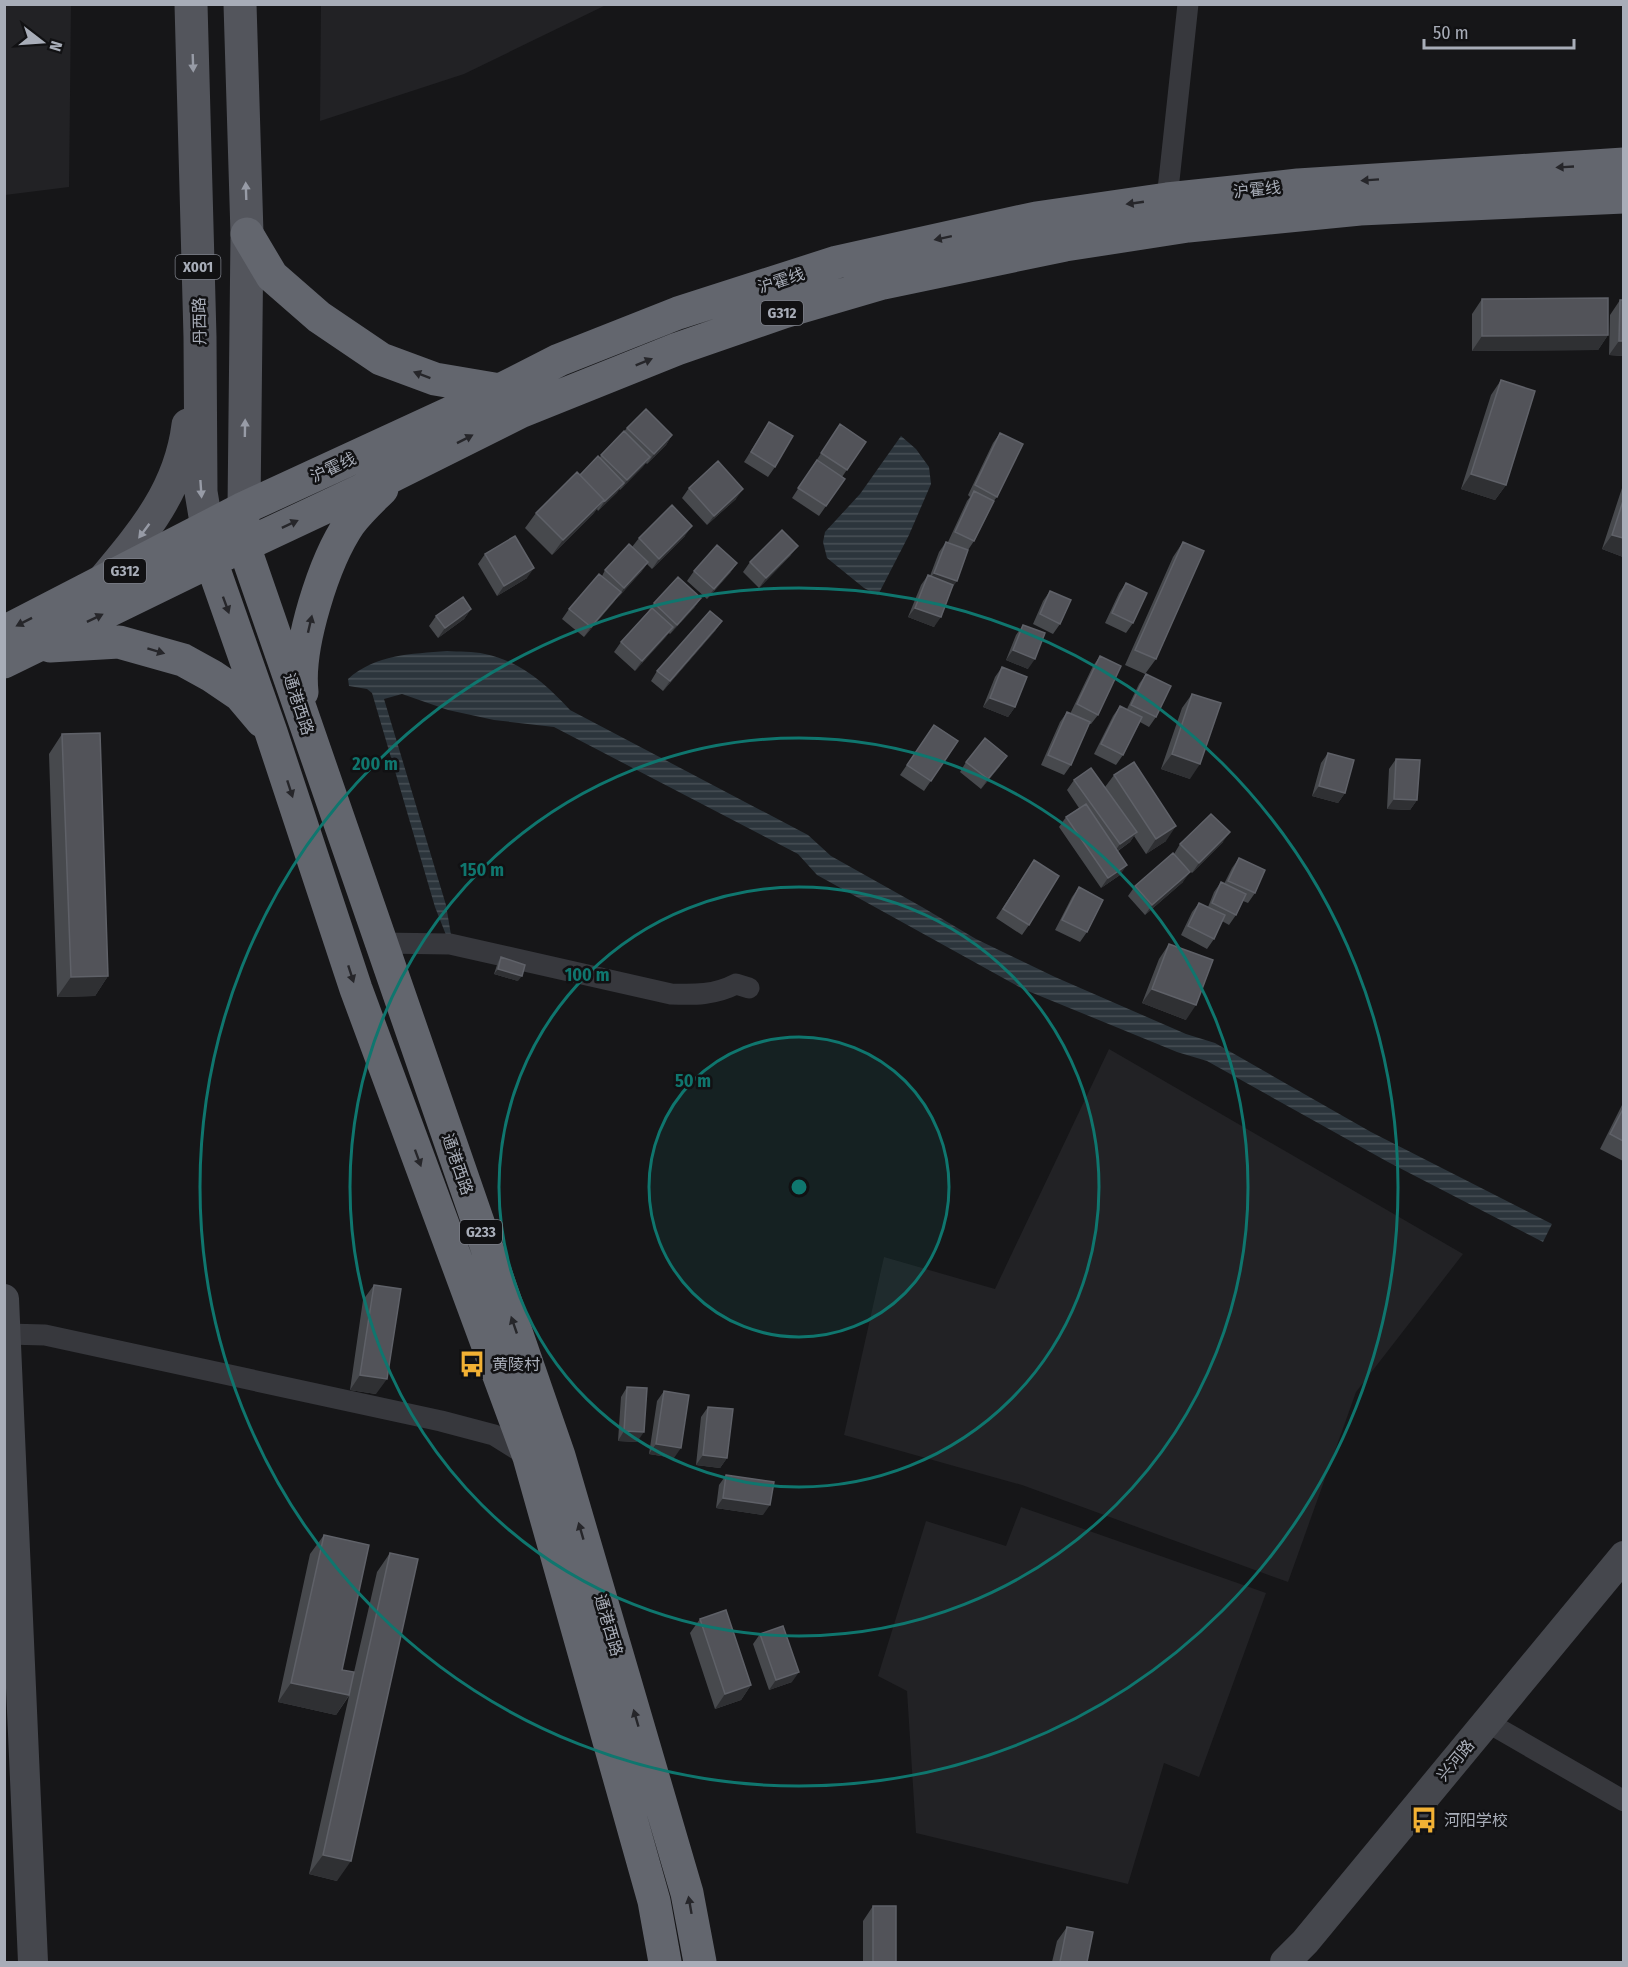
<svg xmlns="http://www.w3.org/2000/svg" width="1628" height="1967" viewBox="0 0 1628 1967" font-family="'Fira Sans Condensed','Noto Sans SC',sans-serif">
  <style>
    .built { fill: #222225 }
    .water { fill: url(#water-rules) }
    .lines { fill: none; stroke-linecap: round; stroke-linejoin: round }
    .street { stroke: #37383d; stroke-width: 21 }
    .secondary { stroke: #45474d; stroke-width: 30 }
    .primary { stroke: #53555c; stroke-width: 33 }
    .highway { stroke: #63666e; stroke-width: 33 }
    .wall { fill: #47494d }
    .shaded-wall { fill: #2f3033 }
    .building { fill: #525359; stroke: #5f6168; stroke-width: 1.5 }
    .oneway { fill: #979ba6 }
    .oneway2 { fill: #26262a }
    .ring { fill: none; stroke: #0f766e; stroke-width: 3 }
    .labels { text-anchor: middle; stroke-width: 5; stroke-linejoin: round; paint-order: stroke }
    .shield { fill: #111113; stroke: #7b7e86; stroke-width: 1.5 }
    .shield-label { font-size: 15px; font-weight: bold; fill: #a8adb8 }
    .street-label { font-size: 16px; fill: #a8adb8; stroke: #111113 }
    .poi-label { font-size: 16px; fill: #a8adb8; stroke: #111113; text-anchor: start }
    .centre { fill: #0f766e; stroke: #111113; stroke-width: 3 }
    .ring-label { font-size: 18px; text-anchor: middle; font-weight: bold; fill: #0f766e; stroke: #111113; stroke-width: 5; stroke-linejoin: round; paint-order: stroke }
  </style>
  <defs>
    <pattern id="water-rules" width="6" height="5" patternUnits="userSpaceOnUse" patternTransform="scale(1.5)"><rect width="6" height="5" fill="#2c353c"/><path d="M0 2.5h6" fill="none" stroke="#485056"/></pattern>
  </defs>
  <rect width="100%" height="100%" fill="#161618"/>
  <path class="built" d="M4,5H71L69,187L5,195Z
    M321,5V4L606,5L464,74L320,121Z
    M1109,1049L1463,1254L1356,1392L1288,1582L1022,1485L844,1435L884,1257L995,1289Z
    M1021,1507L1266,1593L1199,1777L1164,1763L1128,1884L916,1833L907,1691L878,1676L926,1521L1006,1546Z"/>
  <path class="water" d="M901,436L916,449L929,467L931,484L909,535L878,595L864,588L827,558L823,542L825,532L860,494Z
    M447,651C459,652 473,651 485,654C520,661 546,684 570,710L808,835L831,856L922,907L976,939L1055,977L1186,1034L1215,1043L1371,1132L1552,1224L1543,1242L1388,1162L1207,1061L1177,1052L1023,989L817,875L798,854L554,727L494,720L448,710L402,694L384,699L446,905L451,935H446L435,907L372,693L367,689L349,686L348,679C376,654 411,654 447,651Z"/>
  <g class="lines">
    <path class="street" d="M1167,199L1188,4
      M380,943L450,944L671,994C694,995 715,995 736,984L749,988
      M7,1334L45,1335L441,1421L494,1435L529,1457
      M1487,1722L1624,1801"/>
    <path class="secondary" d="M4,1299L33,1962
      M1285,1962L1305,1942L1624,1556"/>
    <path class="primary" d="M191,4L200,337L201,492L207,528
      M240,4L247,234L244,508
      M102,582C143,533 180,490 188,425"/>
    <path class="highway" d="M247,234L272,276L319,317L381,359L435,379L500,390
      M244,525V546L559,1456L687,1893L700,1962
      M208,539L211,561L271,732L356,989L529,1457L654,1901L665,1962
      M4,632L244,508L500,390L559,360L678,313L837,262L1036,218L1167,199L1298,185L1624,164
      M50,646L119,642L183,660L212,676L240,695L262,721
      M4,662L211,561L394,475L520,412L677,349L784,312L883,283L1065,245L1188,226L1360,209L1624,197
      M302,692C297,646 324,561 350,523C359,511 371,500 382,489"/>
  </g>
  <path class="wall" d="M1482,299L1608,335L1598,350L1472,351V314Z
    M1620,300H1623V356L1609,355L1610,315Z
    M1501,380L1506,485L1495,500L1461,489L1491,395Z
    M769,422L775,467L768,477L744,462Z
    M840,424L866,442L842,477L845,479L819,516L792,498Z
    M627,428L672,435L666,445L647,464L646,463L620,490L619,489L598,511L597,509L593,514L552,555L525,528L536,513L599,458Z
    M1000,433L997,497L992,503L974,541L968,550L934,627L908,617L921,585L928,575L930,576L939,552L946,542L956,546L948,542L967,501L970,497L968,495L993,443Z
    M1623,485V557L1602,549Z
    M689,488L736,499L707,525L682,498Z
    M685,536L652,569L647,564L641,572L617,598L584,637L562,619L569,609L602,576L605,570L632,547L639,538Z
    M1183,542L1156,659L1145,674L1125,665L1173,557Z
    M485,554L527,578L497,596L478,564Z
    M791,555L759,588L743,572L750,562Z
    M737,563L730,573L707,599L687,581L694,571Z
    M1126,583L1133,623L1126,633L1105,623L1119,593Z
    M1050,591L1060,624L1053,634L1033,624L1043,601Z
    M701,598L694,608L670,634L669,633L635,671L614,652L621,642L647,613L654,603Z
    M471,609L464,619L438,638L429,626L436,616Z
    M722,621L715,631L663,691L651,681L657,671Z
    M1023,625L1028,669L1006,660L1016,635Z
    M1100,656L1098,715L1091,724H1089L1071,765L1064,775L1041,765L1060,722L1067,712L1070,714L1093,666Z
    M1002,667L1015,707L1008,717L983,707L995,677Z
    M1146,674L1156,717L1149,727L1140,722L1123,755L1116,765L1094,754L1113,716L1120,706L1127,709L1139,684Z
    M1192,694L1190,779L1161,769L1182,708Z
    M934,725L958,741L924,791L900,775Z
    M62,734L108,976L95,996L57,997L49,754Z
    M1328,753L1345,793L1338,803L1312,796L1321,763Z
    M1396,759L1417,800L1410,810L1387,809L1389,769Z
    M966,762L1000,766L981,789L960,772Z
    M1114,775L1166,841L1146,854L1134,836L1130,842L1118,851L1120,875L1101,888L1059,827L1066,817L1079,808L1067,790L1074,780L1105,787Z
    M1223,842L1192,873L1178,859L1183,882L1145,915L1128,896L1135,886L1174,854L1180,844Z
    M1239,858L1255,893L1248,903L1243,901L1236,915L1229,925L1222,921L1214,939L1207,949L1181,935L1192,912L1199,903L1208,907L1214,892L1221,882L1224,884L1232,868Z
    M1034,860L1029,925L1022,935L996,918Z
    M1079,887L1087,932L1080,942L1055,930L1072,897Z
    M1169,944L1186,1020L1142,1003L1159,959Z
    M501,957L518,981L494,974L498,962Z
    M1623,1103V1161L1600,1149Z
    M374,1285L376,1394L350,1390L363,1300Z
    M627,1387L637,1442L618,1441L621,1397Z
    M664,1391L674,1458L649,1454L657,1401Z
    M708,1407L727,1458L720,1468L696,1465L701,1417Z
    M726,1475L763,1515L716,1508L719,1485Z
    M324,1535L342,1670L354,1672L377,1572L390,1553L337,1881L309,1874L349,1696L336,1715L278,1702L310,1554Z
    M700,1619L751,1685L741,1700L715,1709L690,1633Z
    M760,1634L792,1682L769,1690L753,1644Z
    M873,1906L896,1962H863V1921Z
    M1067,1927L1087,1962H1052L1057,1941Z"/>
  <path class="shaded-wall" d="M1608,335L1598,350L1472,351L1482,336Z
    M1619,341H1623V356L1609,355Z
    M672,435L666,445L647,464L654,454Z
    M650,457L643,467L620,490L627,480Z
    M1471,474L1506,485L1495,500L1461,489Z
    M624,483L617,493L598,511L605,501Z
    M743,489L736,499L707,525L714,516Z
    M604,500L593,514L552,555L563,540Z
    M692,526L685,536L652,569L659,559Z
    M1612,535L1623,538V557L1602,549Z
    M798,546L791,555L759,588L766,578Z
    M648,562L641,572L618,598L624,588Z
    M737,563L730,573L707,599L714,589Z
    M534,568L527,578L497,596L504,586Z
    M934,573L957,581L950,591L927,583Z
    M621,592L614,602L584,637L591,627Z
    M701,598L694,608L670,634L677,625Z
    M915,608L941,617L934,627L908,617Z
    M471,609L464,619L438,638L445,628Z
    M722,621L715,631L663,691L670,681Z
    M673,627L666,637L635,671L642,661Z
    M1013,650L1035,659L1028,669L1006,660Z
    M990,698L1015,707L1008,717L983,707Z
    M1172,754L1200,764L1190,779L1161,769Z
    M1007,756L1000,766L981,789L988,779Z
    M1319,786L1345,793L1338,803L1312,796Z
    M1394,799L1417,800L1410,810L1387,809Z
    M1176,826L1166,841L1146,854L1156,839Z
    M1137,832L1130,842L1113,854L1120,844Z
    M1230,832L1223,842L1192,873L1199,863Z
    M1127,865L1120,875L1101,888L1108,878Z
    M1190,872L1183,882L1145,915L1152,905Z
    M498,969L522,976L518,981L494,974Z
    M108,976L95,996L57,997L71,977Z
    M1152,989L1196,1005L1186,1020L1142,1003Z
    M360,1375L387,1379L376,1394L350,1390Z
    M624,1431L644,1432L637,1442L618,1441Z
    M656,1444L681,1448L674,1458L649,1454Z
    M703,1455L727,1458L720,1468L696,1465Z
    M723,1498L770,1505L763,1515L716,1508Z
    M799,1672L792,1682L769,1690L776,1680Z
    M291,1683L349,1695L336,1715L278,1702Z
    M751,1685L741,1700L715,1709L725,1694Z
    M323,1855L351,1861L337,1881L309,1874Z"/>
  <path class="building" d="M1608,298V335L1482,336V299Z
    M1620,300H1623V341H1619Z
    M1501,380L1535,391L1506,485L1471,474Z
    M646,409L672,435L654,454L627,428Z
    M769,422L793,436L775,467L751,452Z
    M840,424L866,442L847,470L821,453Z
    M624,431L650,457L627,480L601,455Z
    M1000,433L1023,444L997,497L975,485Z
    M598,456L624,483L605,501L580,475Z
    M817,460L845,479L826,506L798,488Z
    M718,461L743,489L714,516L689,488Z
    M577,472L604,500L563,540L536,513Z
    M974,491L994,501L974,541L955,532Z
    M1623,501V538L1612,535Z
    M672,505L692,526L659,559L639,538Z
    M782,530L798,546L766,578L750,562Z
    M515,536L534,568L504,586L485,554Z
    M946,542L968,550L957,581L934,573Z
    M1183,542L1204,551L1156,659L1135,650Z
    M629,544L648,562L624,588L605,570Z
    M717,545L737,563L714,589L694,571Z
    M599,574L621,592L591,627L569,609Z
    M928,575L953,585L941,617L915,608Z
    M678,577L701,598L677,625L654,603Z
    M1126,583L1147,593L1133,623L1112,613Z
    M1050,591L1071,600L1060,624L1040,614Z
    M463,597L471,609L445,628L436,616Z
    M652,608L673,627L642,661L621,642Z
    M710,611L722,621L670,681L657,671Z
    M1023,625L1045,633L1035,659L1013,650Z
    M1100,656L1121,666L1098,715L1077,704Z
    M1002,667L1027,677L1015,707L990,698Z
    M1146,674L1171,686L1156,717L1131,705Z
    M1192,694L1221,703L1200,764L1172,754Z
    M1120,706L1142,717L1123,755L1101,744Z
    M1067,712L1090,722L1071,765L1048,755Z
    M934,725L958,741L931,781L907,765Z
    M100,733L108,976L71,977L62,734Z
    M985,738L1007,756L988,779L966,762Z
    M1328,753L1354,760L1345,793L1319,786Z
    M1396,759L1420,760L1417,800L1394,799Z
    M1134,762L1176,826L1156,839L1114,775Z
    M1091,768L1137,832L1120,844L1074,780Z
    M1086,804L1127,865L1108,878L1066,817Z
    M1211,814L1230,832L1199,863L1180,844Z
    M1173,853L1190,872L1152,905L1135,886Z
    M1239,858L1265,870L1255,893L1228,881Z
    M1034,860L1059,876L1029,925L1003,909Z
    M1221,882L1246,894L1236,915L1212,903Z
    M1079,887L1103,900L1087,932L1062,920Z
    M1199,903L1225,915L1214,939L1188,926Z
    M1169,944L1213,960L1196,1005L1152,989Z
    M501,957L525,965L522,976L498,969Z
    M1623,1109V1141L1610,1134Z
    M374,1285L401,1289L387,1379L360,1375Z
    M627,1387L647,1388L644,1432L624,1431Z
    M664,1391L689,1395L681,1448L656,1444Z
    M708,1407L733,1409L727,1458L703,1455Z
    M726,1475L774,1482L770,1505L723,1498Z
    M324,1535L369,1545L342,1670L354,1672L349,1695L291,1683Z
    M390,1553L418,1559L351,1861L323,1855Z
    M726,1610L751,1685L725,1694L700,1619Z
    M783,1626L799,1672L776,1680L760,1634Z
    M873,1906H896V1962H873Z
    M1067,1927L1093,1932L1087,1962H1060Z"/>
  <defs><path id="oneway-solid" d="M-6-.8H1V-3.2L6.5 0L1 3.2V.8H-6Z" transform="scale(1.5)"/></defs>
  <g class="oneway">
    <use href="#oneway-solid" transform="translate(193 63) rotate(88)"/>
    <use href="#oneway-solid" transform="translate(246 191) rotate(-92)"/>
    <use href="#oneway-solid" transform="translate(245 428) rotate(-89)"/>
    <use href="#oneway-solid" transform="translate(201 489) rotate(86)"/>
    <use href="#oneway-solid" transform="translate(144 531) rotate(127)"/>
  </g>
  <g class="oneway2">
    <use href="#oneway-solid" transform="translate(1565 167) rotate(177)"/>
    <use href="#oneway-solid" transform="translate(1370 180) rotate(176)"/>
    <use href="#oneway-solid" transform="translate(1135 203) rotate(172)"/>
    <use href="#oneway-solid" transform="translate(943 238) rotate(168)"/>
    <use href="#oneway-solid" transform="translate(644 362) rotate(-22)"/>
    <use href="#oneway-solid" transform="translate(422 375) rotate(-159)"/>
    <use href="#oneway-solid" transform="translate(465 439) rotate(-27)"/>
    <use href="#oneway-solid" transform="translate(290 524) rotate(-25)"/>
    <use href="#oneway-solid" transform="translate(226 605) rotate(70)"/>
    <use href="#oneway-solid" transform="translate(95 618) rotate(-26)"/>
    <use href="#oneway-solid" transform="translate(24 622) rotate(153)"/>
    <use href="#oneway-solid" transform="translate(310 624) rotate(-77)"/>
    <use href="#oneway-solid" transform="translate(156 651) rotate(17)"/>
    <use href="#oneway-solid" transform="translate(290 789) rotate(72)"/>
    <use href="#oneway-solid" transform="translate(351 974) rotate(72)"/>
    <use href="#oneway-solid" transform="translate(418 1158) rotate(70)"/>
    <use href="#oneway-solid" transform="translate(514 1325) rotate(-109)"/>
    <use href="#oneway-solid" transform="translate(581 1531) rotate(-106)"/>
    <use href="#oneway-solid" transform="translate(636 1718) rotate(-106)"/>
    <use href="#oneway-solid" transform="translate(690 1905) rotate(-100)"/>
  </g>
  <circle cx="799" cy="1187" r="150" fill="#0f766e" fill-opacity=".12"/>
  <g class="ring">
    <circle cx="799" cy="1187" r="150"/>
    <circle cx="799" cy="1187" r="300"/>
    <circle cx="799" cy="1187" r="449"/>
    <circle cx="799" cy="1187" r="599"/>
  </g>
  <defs>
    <g id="bus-bare" transform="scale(2.07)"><path d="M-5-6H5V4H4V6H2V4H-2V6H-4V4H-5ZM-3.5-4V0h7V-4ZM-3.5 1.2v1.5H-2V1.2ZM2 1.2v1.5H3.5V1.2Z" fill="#f2b134" stroke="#111113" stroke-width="2.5" paint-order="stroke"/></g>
  </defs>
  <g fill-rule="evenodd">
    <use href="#bus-bare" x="472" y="1364"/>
    <use href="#bus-bare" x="1424" y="1820"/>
  </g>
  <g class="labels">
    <g class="shield">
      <rect x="175.5" y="255" width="45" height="24" rx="4.5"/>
      <rect x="761" y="301" width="42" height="24" rx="4.5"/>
      <rect x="104" y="559" width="42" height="24" rx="4.5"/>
      <rect x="460" y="1220" width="42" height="24" rx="4.5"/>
    </g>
    <g class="shield-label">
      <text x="198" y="272">X001</text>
      <text x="782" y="318">G312</text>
      <text x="125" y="576">G312</text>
      <text x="481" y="1237">G233</text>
    </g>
    <g class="street-label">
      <text transform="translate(1257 189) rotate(-6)" y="6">沪霍线</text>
      <text transform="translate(781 280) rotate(-18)" y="6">沪霍线</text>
      <text transform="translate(199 321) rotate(-91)" y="6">丹西路</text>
      <text transform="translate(333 467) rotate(-25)" y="6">沪霍线</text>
      <text transform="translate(299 704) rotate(72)" y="6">通港西路</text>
      <text transform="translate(458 1164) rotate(71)" y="6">通港西路</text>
      <text transform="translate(609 1625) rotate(74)" y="6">通港西路</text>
      <text transform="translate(1455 1760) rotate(-50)" y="6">兴河路</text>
    </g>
    <g class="poi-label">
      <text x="492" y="1370">黄陵村</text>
      <text x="1444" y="1826">河阳学校</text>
    </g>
  </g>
  <circle cx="799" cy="1187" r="9" class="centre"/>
  <g class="ring-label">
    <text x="375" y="770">200 m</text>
    <text x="482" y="876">150 m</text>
    <text x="587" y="981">100 m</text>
    <text x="693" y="1087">50 m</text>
  </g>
  <rect width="1628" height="1967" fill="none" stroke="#a8adb8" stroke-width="12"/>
  <g transform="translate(42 42) rotate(107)" stroke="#111113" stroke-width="4.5" paint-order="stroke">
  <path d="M0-4.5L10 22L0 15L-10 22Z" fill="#a8adb8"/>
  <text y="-9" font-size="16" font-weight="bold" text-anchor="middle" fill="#a8adb8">N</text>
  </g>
  <path d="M1424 39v9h150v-9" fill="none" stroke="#a8adb8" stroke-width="3"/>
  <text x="1433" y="39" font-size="18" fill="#a8adb8" stroke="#111113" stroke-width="4.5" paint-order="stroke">50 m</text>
</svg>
